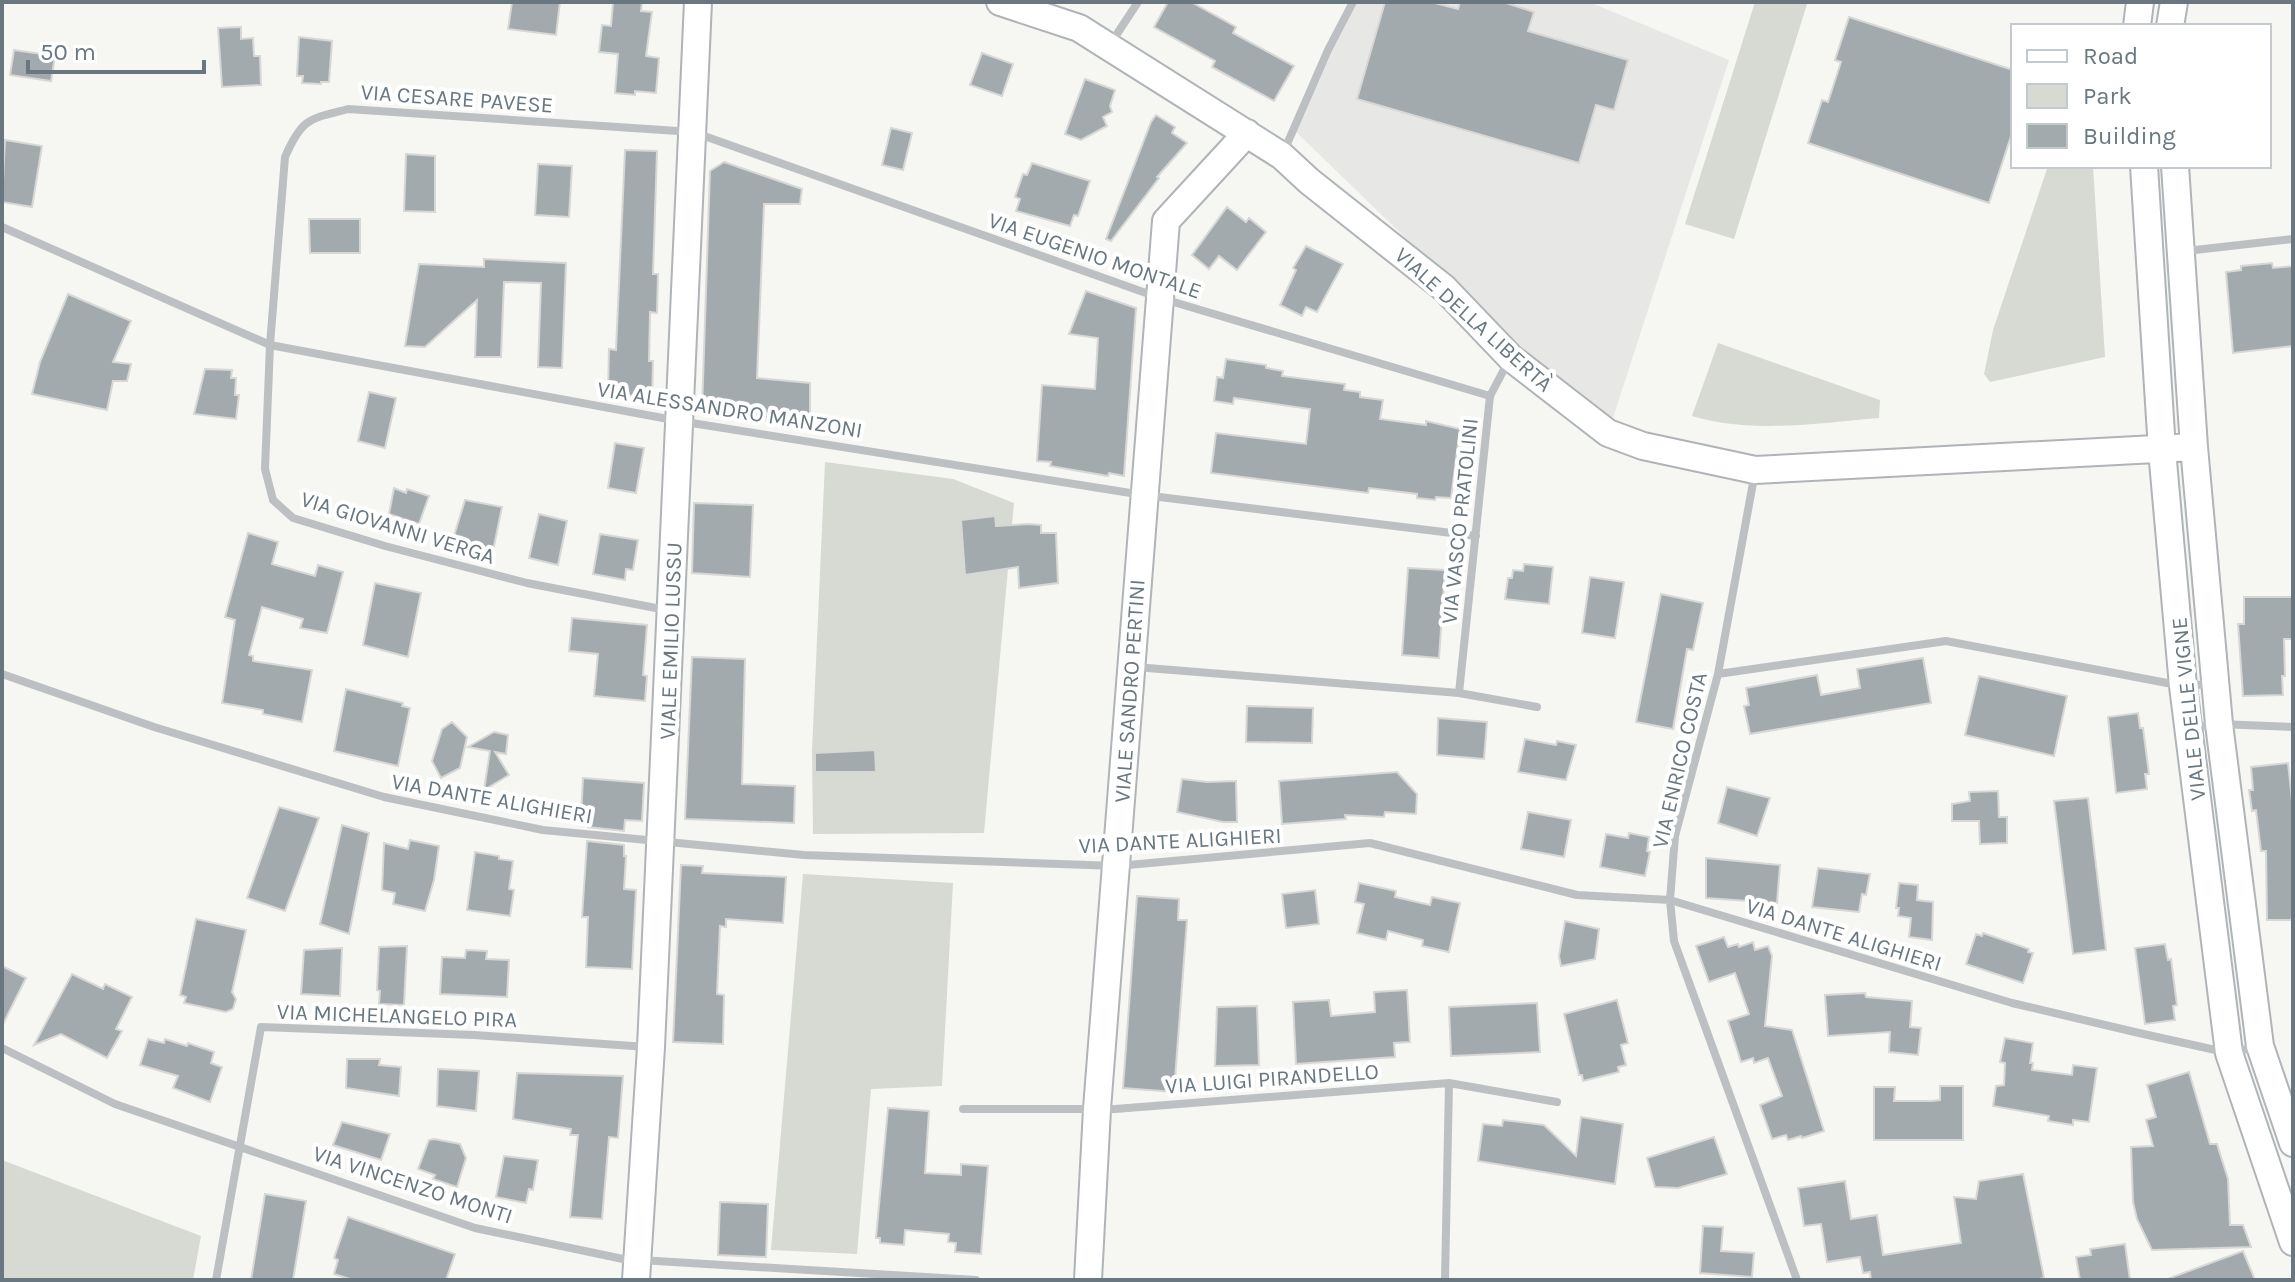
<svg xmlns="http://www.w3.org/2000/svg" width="2295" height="1282" viewBox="0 0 2295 1282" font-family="Karla,sans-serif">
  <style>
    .built { fill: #e7e7e6 }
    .green { fill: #d6dad3 }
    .building { fill: #a2aaae; stroke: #d7d7d6; stroke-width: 2 }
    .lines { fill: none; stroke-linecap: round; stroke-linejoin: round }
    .secondary-casing { stroke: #aeb4b7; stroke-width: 30 }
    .street { stroke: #bcc0c2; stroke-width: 8 }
    .secondary { stroke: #fff; stroke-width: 26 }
    .labels { text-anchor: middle; stroke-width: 8; stroke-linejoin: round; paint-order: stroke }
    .street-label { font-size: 22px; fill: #697880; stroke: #fff }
  </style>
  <rect width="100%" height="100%" fill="#f6f6f3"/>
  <path class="built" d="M1355,2H1589L1729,60L1612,421L1515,344L1293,129Z"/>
  <path class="green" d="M1755,2H1800L1807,4L1734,239L1685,224Z
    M2048,166H2093L2105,357L1990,382L1984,374L1993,330Z
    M1718,343L1880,400L1879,418C1818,423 1752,434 1692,416Z
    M825,462L953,479L1014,503L984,833L813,834L812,751Z
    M803,874L953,883L942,1086L871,1089L857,1254L771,1250Z
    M2,1160L201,1236L193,1280H2Z"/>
  <path class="building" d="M512,2H560L556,35L508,29Z
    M613,2H642L641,11L652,12L646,56L659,58L656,93L635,91V95L615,93L618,54L599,52L602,25L611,26Z
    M1168,2H1191L1236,27L1233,33L1294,66L1274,101L1212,67L1215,61L1154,27Z
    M1385,2H1431L1458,9L1460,2H1503L1534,12L1528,31L1628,60L1614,110L1596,105L1579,163L1357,99Z
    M1849,17L2013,70V130L1989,203L1808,143L1822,100L1828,102L1841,62L1835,60Z
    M241,27V39L253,38L254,56H260L261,85L222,87L218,28Z
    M299,37L332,41L329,82H321V84L302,83L303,76H297Z
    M14,50L55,56L51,81L10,75Z
    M982,53L1013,64L1002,96L970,85Z
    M1085,79L1115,90L1110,106L1112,112L1103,117L1107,126L1081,140L1065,134Z
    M1156,115L1175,127L1172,133L1187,143L1157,177L1159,178L1111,241L1106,239L1151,122Z
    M891,128L912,133L903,170L882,165Z
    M5,140L42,146L32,207L2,202Z
    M625,150L657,151L653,274H658L657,313L650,312L649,361H653L652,399L608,392L609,349L616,350Z
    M406,154L435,156V212L404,211Z
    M724,162L802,189L800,204H764L757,378L810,383V426L702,411L710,171Z
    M1032,163L1090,181L1078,216L1074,215L1070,226L1016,211L1020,199L1015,197L1023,174L1027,175Z
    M538,164L572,166L569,217L535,215Z
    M1227,207L1246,222L1249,218L1266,232L1237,270L1219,256L1209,269L1192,255Z
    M309,219H360V253H310Z
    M1306,246L1343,264L1317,312L1306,307L1302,316L1280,305L1296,270L1293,268Z
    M484,259L566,263L562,368L538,367L541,283L504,282L501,357H475L477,300L425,347L405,346L419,264L484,267Z
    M2272,263L2273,268L2293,266V346L2233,353L2226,272L2241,270V266Z
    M1086,291L1136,308L1124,476L1109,473L1108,476L1050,466L1051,462L1037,461L1042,385L1095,389L1098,338L1069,334Z
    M68,294L131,321L113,362L131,364L127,381H113L107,410L32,394L40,362Z
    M1226,359L1266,365V368L1283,371L1282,376L1345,384L1344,390L1360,392V397L1383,400L1380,419L1426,425V421L1460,429L1451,498L1436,497L1435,500L1417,498V494L1369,488L1368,493L1211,473L1216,433L1306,444L1310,409L1234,398L1233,404L1214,401L1217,377L1223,378Z
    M205,369L232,370L231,378H236L235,395H239L236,419L194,414Z
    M369,392L396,398L385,448L358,441Z
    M615,443L644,448L636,493L608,488Z
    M394,488L406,493L407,489L429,496L419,524L389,514Z
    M465,500L502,507L493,551L453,539Z
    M694,503L753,505L750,577L692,573Z
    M539,514L567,521L558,565L529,558Z
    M995,516L996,526L1029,524L1041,525V533H1056L1058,583L1019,588L1018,567L965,575L961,520Z
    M248,533L278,542L272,564L315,576L318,565L343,572L327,633L300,628L303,619L262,607L249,655L253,656V661L312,670L302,722L263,714V710L222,703L235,620L225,617Z
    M600,534L638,540L633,570L626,569L625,580L593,574Z
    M1524,564L1553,567L1549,604L1505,599L1508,578H1512L1513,570L1523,571Z
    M1408,568L1445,570L1439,658L1402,655Z
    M1590,577L1624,582L1615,638L1582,633Z
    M375,583L421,593L408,657L363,645Z
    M1661,594L1703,603L1693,650L1687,649L1673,729L1636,722Z
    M2244,597H2293V639H2284L2285,676H2282L2283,695L2243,696L2238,624H2244Z
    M572,618L647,625L643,675L647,676L645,701L594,696L598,654L569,651Z
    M692,657L745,659L742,784L795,786L794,823L685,819Z
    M1923,658L1931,703L1750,734L1744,706L1749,705L1746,688L1817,675L1821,695L1860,688L1857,669Z
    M1979,676L2067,696L2054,756L1965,735Z
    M346,689L403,703L402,706L410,708L398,766L334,751Z
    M1247,706L1313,708L1312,743L1246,742Z
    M2138,713L2140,728H2143L2149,774H2145L2147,789L2116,793L2108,717Z
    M1438,718L1487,722L1484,759L1437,755Z
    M452,722L467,737L460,768L441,778L432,761L442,729Z
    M494,732L508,735L506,754L495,752L509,775L484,790L490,751L468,747Z
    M1525,739L1556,745L1557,741L1576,745L1566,780L1518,772Z
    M875,750L876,772H815V753Z
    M2288,763L2293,810V913L2291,920H2267L2266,851H2261L2256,810L2252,811L2249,790H2253L2251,767Z
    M1397,772L1417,794L1416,814L1385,812L1384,817L1345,815L1346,819L1282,824L1279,781Z
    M583,778L644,783L642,821L625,820L624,831L588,827V817H581Z
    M1182,779L1207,782L1236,781L1237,822H1223L1177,812Z
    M1727,787L1770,798L1757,836L1718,823Z
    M1998,791L1999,817H2007V843L1980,844L1979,821H1952V804L1970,801L1969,792Z
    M2088,798L2106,950L2073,954L2054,801Z
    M279,807L319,818L285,911L247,898Z
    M1528,812L1571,820L1564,857L1521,849Z
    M342,825L369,833L349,934L320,924Z
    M1629,833L1649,837L1647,851L1650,852L1645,876L1600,867L1606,834L1628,838Z
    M410,840L439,846L434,880L425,911L393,904L395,893L382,890L384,843L408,849Z
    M587,841L624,845V856H626L624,889L636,890L632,969L586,967L588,917H582Z
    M475,852L499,856V859L513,861L509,889L514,890L510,916L467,910Z
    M1706,858L1780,865L1777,903L1706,898Z
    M681,865L703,866L702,873L786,877L783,923L726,919V927L720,926L717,994L724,995L723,1044L673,1042Z
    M1818,868L1870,874L1866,895L1862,894L1859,912L1812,907Z
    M1359,883L1396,891L1395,897L1430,905L1432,897L1460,903L1449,952L1422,946L1423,940L1388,931L1386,940L1357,933L1364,904L1355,902Z
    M1899,883L1918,885L1917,900L1933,902L1932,940L1909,937L1911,918L1898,916L1899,908H1896Z
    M1315,890L1319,924L1286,928L1282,894Z
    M1137,896L1179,899L1178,920H1187L1174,1092L1123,1088Z
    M196,919L246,930L232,992L236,999L233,1009L226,1012L184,1003L186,997L180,995Z
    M1565,921L1599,929L1595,959L1561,966L1559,956Z
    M1983,933L2029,949L2028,952L2033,953L2023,983L1966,964L1976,934L1982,936Z
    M1724,937L1728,947L1738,944L1739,947L1753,942L1755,950L1768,946L1772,956L1765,1026L1792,1030L1824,1131L1802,1138L1801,1136L1788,1140L1786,1135L1772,1139L1760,1105L1782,1096L1768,1058L1754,1063L1753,1058L1741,1062L1728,1021L1749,1014L1735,973L1709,982L1696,946Z
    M2165,944L2168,960L2171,959L2177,1005L2173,1006L2175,1020L2145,1024L2135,948Z
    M407,946L404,1005L379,1004L380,991L377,990L379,947Z
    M342,948L340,996L301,994L304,950Z
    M466,950L487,951L486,959L509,960L507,997L440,994L442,957L465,958Z
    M2,966L26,978L2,1026Z
    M72,974L103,989L105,984L132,997L116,1029L122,1031L107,1058L61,1034L34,1045Z
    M1407,990L1410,1042L1394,1043L1395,1057L1296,1064L1293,1002L1329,1000L1331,1016L1375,1012L1374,992Z
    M1865,993L1866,997L1912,1001L1910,1027L1921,1028L1918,1055L1889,1052L1890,1032L1828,1036L1825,995Z
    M1617,1000L1628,1043L1621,1045L1626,1065L1618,1067L1619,1072L1583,1081L1582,1075H1579L1564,1014Z
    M1537,1003L1540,1052L1451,1056L1449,1007Z
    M1257,1006L1259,1065L1215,1066L1217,1007Z
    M2005,1038L2033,1043L2030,1063H2033L2032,1070L2072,1075L2073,1065L2097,1068L2089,1122L2073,1120V1125L2048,1121L2049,1116L1993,1106L1996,1086L2004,1085L2005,1063L2000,1062Z
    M148,1039L164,1043L165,1039L187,1046L188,1043L214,1052L211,1063L222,1067L210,1102L173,1088L178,1076L140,1065Z
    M347,1059H380L379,1065L401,1067L399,1096L346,1088Z
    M438,1069L479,1071L476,1111L437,1106Z
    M2189,1072L2210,1144H2217L2228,1179L2230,1225H2243L2251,1247L2152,1250L2137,1219L2133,1202L2131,1147L2153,1146L2146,1120L2156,1117L2147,1085Z
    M517,1073L623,1076L618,1138L609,1137L602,1219L570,1217L578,1135H570L571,1129L513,1119Z
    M1940,1086H1963V1140H1874V1087H1895L1894,1101H1931L1940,1100Z
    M888,1108L929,1111L925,1173L961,1175V1164L988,1166L981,1254L955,1252L956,1243L948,1242L949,1234L905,1230L904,1245L880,1243V1238H876Z
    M1581,1117L1623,1124L1615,1184L1478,1161L1483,1124L1502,1126L1503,1120L1544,1125L1576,1156Z
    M342,1122L390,1134L381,1160L333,1145Z
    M1714,1137L1727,1174L1678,1188L1655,1187L1647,1158Z
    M434,1139L460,1144L466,1158L457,1187L433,1179L435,1175L418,1169L429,1140Z
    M504,1156L538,1160L533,1190L529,1189L526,1203L496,1197Z
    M2023,1174L2044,1278L2034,1280H1871L1870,1272L1863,1273L1860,1257L1827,1262L1821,1224L1804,1226L1798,1188L1845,1181L1851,1219L1877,1215L1883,1255L1961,1243L1954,1197L1976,1199L1979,1181Z
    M265,1194L306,1201L293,1280H251Z
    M720,1202L768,1204L766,1257L718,1255Z
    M348,1217L455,1254L446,1280H353L334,1274L338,1260L334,1258Z
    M1703,1226L1723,1227L1721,1251L1754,1253L1752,1277L1700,1273Z
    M2125,1244L2130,1280H2080L2076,1257L2091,1255L2090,1249Z
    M2243,1251L2255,1280H2171L2170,1278Z"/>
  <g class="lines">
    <g class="secondary-casing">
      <path id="secondary" d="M1000,2L1079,28L1282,156L1309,181L1444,288L1511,358L1608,433L1643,446L1755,470L2194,447
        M2137,26L2140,2
        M2170,26L2174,2
        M2144,166L2162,450L2183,686L2229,1053L2293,1242
        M2175,166L2194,447L2219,724L2260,1046L2293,1143
        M636,1280L651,1047L698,2
        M1088,1280L1097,1109L1166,221L1247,133"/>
    </g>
    <path class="street" d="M1111,43L1138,2
      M1284,151L1328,50L1353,2
      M2,227L270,345L679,421L1143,495L1476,536
      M2186,251L2293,239
      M1755,472L1718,674L1675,836L1670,900L1674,941L1797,1280
      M666,610L527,583L385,546L293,518L273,500L265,469L270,345L285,157C302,118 309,119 348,109L693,132L1160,298L1490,396
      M1135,667L1459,693L1537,707
      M2,674L154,727L384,797L543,830L804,855L1117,866L1370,843L1577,895L1670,900L2012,1003L2139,1033L2229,1053L2256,1047
      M1718,674L1946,641L2183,686L2210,684
      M1459,693L1490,396L1509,360
      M2190,727L2219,724L2293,727
      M2,1048L115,1104L475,1228L623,1259L976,1280
      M1449,1083L1557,1102
      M963,1109H1115L1449,1083L1445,1280
      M216,1280L261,1027L474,1035L647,1047"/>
    <use href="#secondary" class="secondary"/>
  </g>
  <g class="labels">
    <g class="street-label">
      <text transform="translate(457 98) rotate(4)" y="8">VIA CESARE PAVESE</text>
      <text transform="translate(1095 255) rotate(19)" y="8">VIA EUGENIO MONTALE</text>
      <text transform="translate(1474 319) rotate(42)" y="8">VIALE DELLA LIBERTÀ</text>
      <text transform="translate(730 409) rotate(9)" y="8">VIA ALESSANDRO MANZONI</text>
      <text transform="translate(1459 521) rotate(-84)" y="8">VIA VASCO PRATOLINI</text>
      <text transform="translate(398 527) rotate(17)" y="8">VIA GIOVANNI VERGA</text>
      <text transform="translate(670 641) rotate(-88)" y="8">VIALE EMILIO LUSSU</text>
      <text transform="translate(1129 691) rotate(-86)" y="8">VIALE SANDRO PERTINI</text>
      <text transform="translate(2188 709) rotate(-96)" y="8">VIALE DELLE VIGNE</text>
      <text transform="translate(1679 760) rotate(-77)" y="8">VIA ENRICO COSTA</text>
      <text transform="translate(492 798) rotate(10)" y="8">VIA DANTE ALIGHIERI</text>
      <text transform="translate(1180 840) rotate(-3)" y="8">VIA DANTE ALIGHIERI</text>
      <text transform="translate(1844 934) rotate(17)" y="8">VIA DANTE ALIGHIERI</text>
      <text transform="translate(397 1015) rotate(2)" y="8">VIA MICHELANGELO PIRA</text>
      <text transform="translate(1272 1078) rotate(-4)" y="8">VIA LUIGI PIRANDELLO</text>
      <text transform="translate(413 1184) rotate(18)" y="8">VIA VINCENZO MONTI</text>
    </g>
  </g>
  <rect width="2295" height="1282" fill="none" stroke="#697880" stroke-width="8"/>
  <rect x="2011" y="24" width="260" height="144" fill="#ffffff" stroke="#c3c9cc" stroke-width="2"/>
  <rect x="2027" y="50" width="40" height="12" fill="#ffffff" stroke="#c3c9cc" stroke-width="2"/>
  <text x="2083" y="64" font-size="24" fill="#697880">Road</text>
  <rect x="2027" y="84" width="40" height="24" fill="#d6dad3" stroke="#c3c9cc" stroke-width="2"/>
  <text x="2083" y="104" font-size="24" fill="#697880">Park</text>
  <rect x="2027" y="124" width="40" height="24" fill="#a2aaae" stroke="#c3c9cc" stroke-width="2"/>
  <text x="2083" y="144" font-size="24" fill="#697880">Building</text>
  <path d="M28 60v12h176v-12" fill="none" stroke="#697880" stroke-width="4"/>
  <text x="40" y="60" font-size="24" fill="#697880" stroke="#ffffff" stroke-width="6" paint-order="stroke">50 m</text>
</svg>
